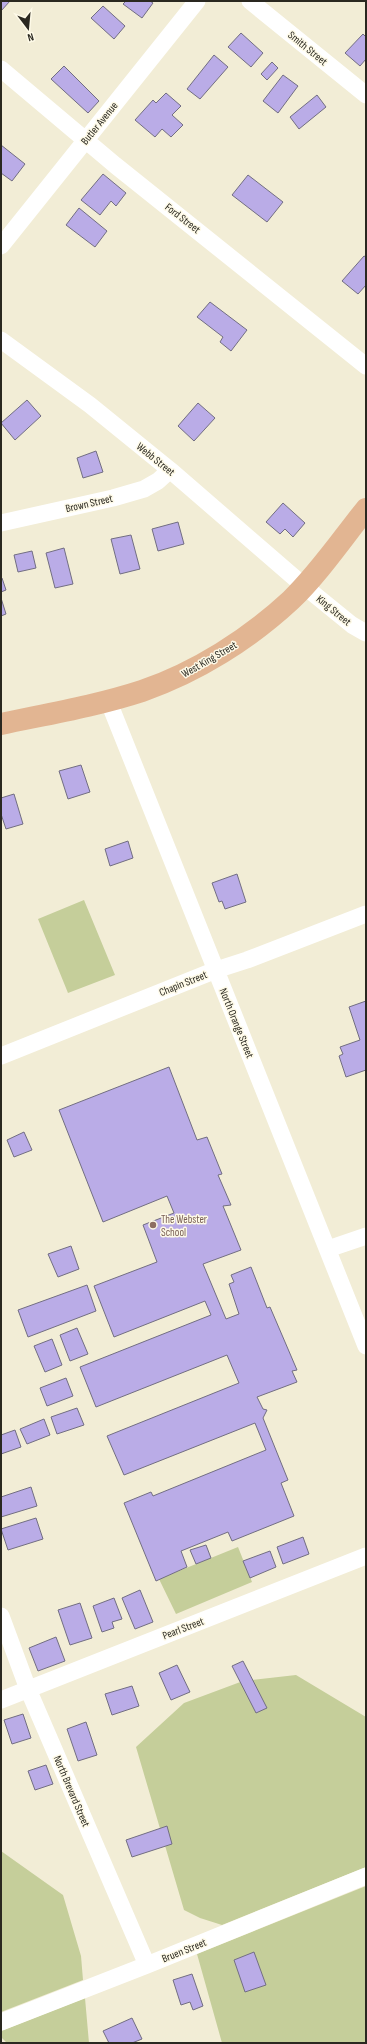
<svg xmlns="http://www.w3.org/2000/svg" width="367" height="2044" viewBox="0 0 367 2044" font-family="'Sofia Sans Condensed',sans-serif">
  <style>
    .green { fill: #c5ce9a }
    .building { fill: #baace7; stroke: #726e82 }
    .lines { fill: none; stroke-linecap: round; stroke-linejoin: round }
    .minor { stroke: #fff; stroke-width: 17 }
    .primary { stroke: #e2b592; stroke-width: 22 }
    .education-dot { fill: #8d6e63; stroke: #fefae8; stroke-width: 1.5 }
    .labels { text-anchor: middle; stroke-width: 3; stroke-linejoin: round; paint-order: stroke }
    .street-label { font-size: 11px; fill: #2a2820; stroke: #fefae8 }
    .education-label { font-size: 11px; fill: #785e54; stroke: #fefae8; text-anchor: start }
  </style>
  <rect width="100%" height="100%" fill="#f2edd6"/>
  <path class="green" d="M84,900L115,975L68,993L38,919Z
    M238,1547L252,1582L176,1614L159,1579Z
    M296,1675L366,1717V1867L222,1925L200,1918L184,1910L136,1747L184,1703L243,1681Z
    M1,1851L63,1895L81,1956L83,1980L1,2012Z
    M366,1886V2043H222L197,1954Z
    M85,1998L89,2043H7L1,2037V2031Z"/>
  <path class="building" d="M1,1H10L1,11Z
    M126,1H150L153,3L142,18L123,4Z
    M103,6L125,26L114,39L91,18Z
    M241,33L263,53L251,67L228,47Z
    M363,34L366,37V59L360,66L345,53Z
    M214,55L228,67L200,99L187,89Z
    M272,62L278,68L267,80L261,74Z
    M64,66L99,101L88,113L51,79Z
    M283,75L298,86L278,113L263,101Z
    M166,93L181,106L172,115L183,125L171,137L162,129L155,137L135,120L153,100L156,103Z
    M317,95L326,107L299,129L290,117Z
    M1,145L25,164L12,181L1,173Z
    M103,174L126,193L116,206L111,201L100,215L81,200Z
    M248,175L283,202L267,222L232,195Z
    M79,208L107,231L95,247L66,225Z
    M364,256L366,257V285L358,294L342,281Z
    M210,302L247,330L231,351L220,342L223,337L197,317Z
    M27,400L41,416L15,440L1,423Z
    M198,403L215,418L194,441L178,426Z
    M96,451L103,472L83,478L77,458Z
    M283,503L305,523L293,537L285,529L280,534L266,522Z
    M178,522L184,544L158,551L152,529Z
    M131,535L140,569L120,574L111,539Z
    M64,548L73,584L55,588L46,553Z
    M32,551L36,568L18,572L14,555Z
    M2,578L6,590L1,592V579Z
    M1,598L6,614L1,616Z
    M81,765L90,792L68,799L59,771Z
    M14,794L23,824L6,829L1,814V798Z
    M128,841L133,858L110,866L105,849Z
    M237,874L246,902L225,909L222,901L219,902L212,883Z
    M366,1001V1070L346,1077L339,1056L343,1054L340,1047L360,1040L349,1007Z
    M169,1067L197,1140L207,1137L222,1174L218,1175L231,1205L223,1206L241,1250L203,1264L226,1319L239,1314L229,1284L234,1282L231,1275L251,1267L267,1308L270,1307L297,1370L292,1371L297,1382L257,1397L263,1409L267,1410L263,1418L288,1480L281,1483L294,1516L232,1541L228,1532L181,1551L187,1567L156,1581L124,1503L151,1492L153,1496L266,1450L255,1423L124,1475L107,1436L239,1383L227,1355L96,1407L80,1367L211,1315L205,1301L114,1337L94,1286L157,1262L143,1225L174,1213L167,1196L103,1222L59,1110Z
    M24,1132L32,1150L14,1157L7,1140Z
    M71,1246L79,1269L58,1277L48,1254Z
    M87,1285L96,1311L28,1337L18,1310Z
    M77,1328L88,1354L70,1361L60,1335Z
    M52,1339L62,1365L45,1372L34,1346Z
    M66,1378L73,1396L47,1406L40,1388Z
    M77,1408L84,1425L57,1434L51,1417Z
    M44,1419L50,1435L27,1444L20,1429Z
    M15,1430L21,1447L1,1454V1435Z
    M31,1487L37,1506L1,1517V1497Z
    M36,1518L43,1539L8,1550L1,1529Z
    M303,1537L309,1554L283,1564L277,1547Z
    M206,1545L211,1558L196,1564L190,1550Z
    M270,1551L276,1567L250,1578L243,1561Z
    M140,1590L153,1622L135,1629L122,1598Z
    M114,1598L122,1619L112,1622L114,1628L102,1632L93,1606Z
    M80,1603L92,1638L70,1645L58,1610Z
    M56,1637L65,1661L38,1671L29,1648Z
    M243,1661L267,1708L256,1713L232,1666Z
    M177,1665L190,1692L171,1700L159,1673Z
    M132,1686L139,1706L112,1715L105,1694Z
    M23,1714L31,1738L12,1744L4,1720Z
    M86,1722L97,1755L78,1761L67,1729Z
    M46,1765L53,1784L35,1790L28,1771Z
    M167,1826L172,1844L132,1857L126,1840Z
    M254,1952L266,1985L245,1992L234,1960Z
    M192,1974L203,2006L193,2010L190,2002L181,2005L173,1980Z
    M132,2018L142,2039L132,2043H109L103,2031Z"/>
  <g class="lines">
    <path class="minor" d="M250,1L366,95
      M1,69L115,165L366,366
      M1,246L197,1
      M1,340L90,405L170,470L304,586L352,625L366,633
      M1,523L113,498L144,489L158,481L170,470
      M108,700L366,1346
      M1,1056L216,970L247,960L366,914
      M328,1249L366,1236
      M1,1616L28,1689L147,1965
      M1,1700L366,1556
      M1,2022L147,1965L366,1876"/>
    <path class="primary" d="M1,724C48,714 96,706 142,691C197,672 249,639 291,600C319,573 342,539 366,509"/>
  </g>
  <circle class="education-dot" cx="153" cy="1225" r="4"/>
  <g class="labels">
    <g class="street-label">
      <text transform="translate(308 48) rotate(39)" y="4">Smith Street</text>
      <text transform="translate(99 123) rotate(-51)" y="4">Butler Avenue</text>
      <text transform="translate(183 218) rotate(38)" y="4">Ford Street</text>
      <text transform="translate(156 459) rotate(39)" y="4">Webb Street</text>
      <text transform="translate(89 503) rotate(-13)" y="4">Brown Street</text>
      <text transform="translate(334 610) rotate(39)" y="4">King Street</text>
      <text transform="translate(209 659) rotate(-30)" y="4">West King Street</text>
      <text transform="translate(183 983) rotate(-22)" y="4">Chapin Street</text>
      <text transform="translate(237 1023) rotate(68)" y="4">North Orange Street</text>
      <text transform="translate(183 1628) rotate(-21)" y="4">Pearl Street</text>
      <text transform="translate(72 1791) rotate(67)" y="4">North Brevard Street</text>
      <text transform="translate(184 1950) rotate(-22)" y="4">Bruen Street</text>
    </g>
    <g class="education-label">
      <text x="161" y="1223">The Webster<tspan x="161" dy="13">School</tspan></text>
    </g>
  </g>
  <rect width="367" height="2044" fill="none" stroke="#2a2820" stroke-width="4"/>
  <g transform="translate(28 28) rotate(164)" stroke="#fefae8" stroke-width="3" paint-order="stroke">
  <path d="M0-3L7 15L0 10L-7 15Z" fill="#2a2820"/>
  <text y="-6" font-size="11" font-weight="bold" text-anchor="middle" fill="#2a2820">N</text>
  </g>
</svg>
